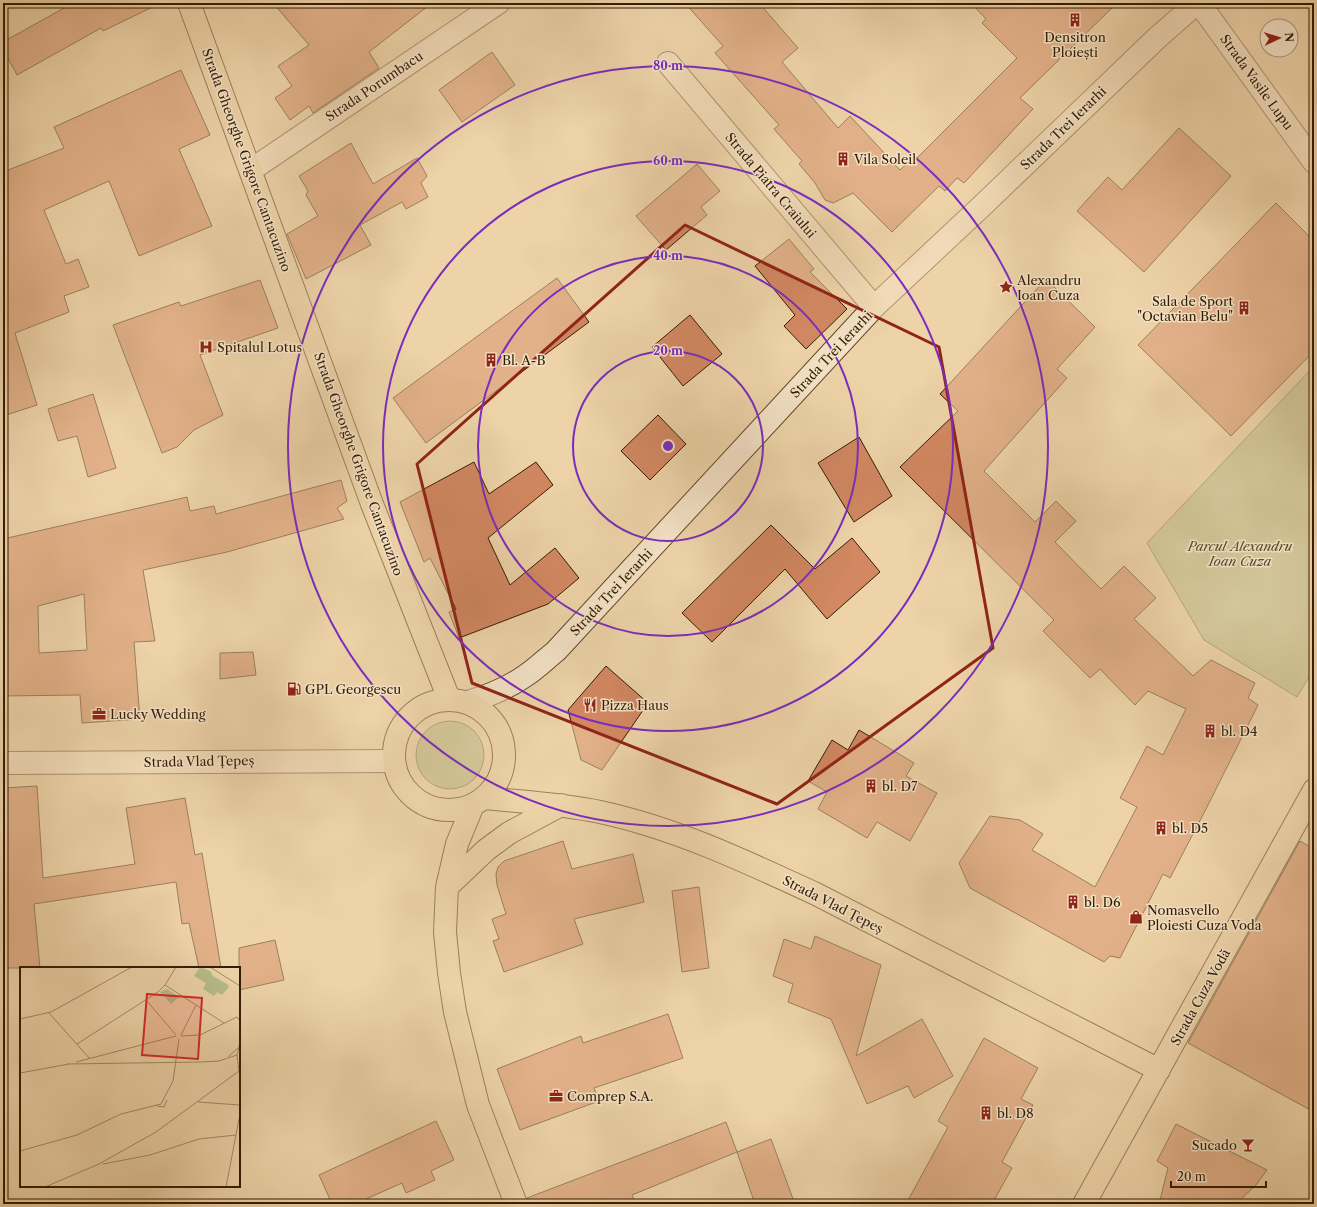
<svg xmlns="http://www.w3.org/2000/svg" width="1317" height="1207" viewBox="0 0 1317 1207" font-family="'Libre Caslon Text',serif">
  <style>
    .green { fill: #b6bd8a; stroke: #746d45 }
    .building { fill: #d28862; stroke: #331d00; fill-rule: evenodd }
    .lines { fill: none; stroke-linecap: round; stroke-linejoin: round }
    .minor-casing { stroke: #624a2a; stroke-width: 24 }
    .major-casing { stroke: #331d00; stroke-width: 24 }
    .minor { stroke: #f4e2c7; stroke-width: 22 }
    .major { stroke: #eed3a9; stroke-width: 22 }
    .marked { fill: none; stroke: #8f2418; stroke-width: 3; stroke-linejoin: round }
    .ring { fill: none; stroke: #7b2cbf; stroke-width: 2 }
    .labels { text-anchor: middle; stroke-width: 3; stroke-linejoin: round; paint-order: stroke }
    .poi-label { font-size: 13px; fill: #331d00; stroke: #f4e2c7; text-anchor: start }
    .street-label { font-size: 13px; fill: #331d00; stroke: #f4e2c7 }
    .park-label { font-size: 13px; font-style: italic; fill: #5a4d29; stroke: #f4e2c7 }
    .inset-road { fill: none; stroke: #a38a65; stroke-width: 1 }
    .view { fill: #d62828; fill-opacity: 0.15; stroke: #d62828; stroke-width: 2 }
    .inset-edge { fill: none; stroke: #331d00; stroke-width: 2 }
    .centre { fill: #7b2cbf; stroke: #f4e2c7; stroke-width: 2 }
    .ring-label { font-size: 12px; text-anchor: middle; font-weight: bold; fill: #7b2cbf; stroke: #f4e2c7; stroke-width: 3; stroke-linejoin: round; paint-order: stroke }
  </style>
  <rect width="100%" height="100%" fill="#eed3a9"/>
  <filter id="stains"><feTurbulence type="fractalNoise" baseFrequency=".005" numOctaves="4"/><feColorMatrix values="0 0 0 0 .2 0 0 0 0 .09 0 0 0 0 .02 0 0 0 .5 -.17"/></filter>
  <radialGradient id="worn" r=".72"><stop offset=".6" stop-color="#630" stop-opacity="0"/><stop offset="1" stop-color="#630" stop-opacity=".3"/></radialGradient>
  <path class="green" d="M1314,366V668L1297,697L1204,640L1147,543Z
    M416 755a34 34 0 1 1 68 0a34 34 0 1 1-68 0Z"/>
  <path class="building" d="M73,3H161L103,31L101,28L17,75L3,49V42Z
    M273,3H432L369,52L379,68L313,113L309,106L290,120L275,98L292,86L278,66L309,45Z
    M685,3H759L798,48L782,62L838,128L850,116L900,170L912,159L914,161L1017,58L982,23L986,19L971,3H1117L1020,98L1033,109L964,183L957,178L945,191L939,186L892,232L853,193L833,203L825,200L815,183L799,164L802,161L774,129L779,125L715,53L723,46Z
    M492,52L515,85L462,122L439,90Z
    M181,70L210,135L179,149L212,226L139,256L109,181L44,210L66,264L78,259L89,287L64,296L69,312L15,333L37,405L3,416V172L64,148L54,127Z
    M1179,128L1231,176L1144,272L1077,211L1108,177L1122,190Z
    M351,143L373,184L417,158L427,176L421,183L428,197L406,209L402,202L360,225L371,245L306,279L287,234L318,216L306,195L308,191L299,176Z
    M697,164L720,191L701,207L707,215L666,250L636,216Z
    M1276,203L1314,241V351L1231,436L1138,345Z
    M789,239L814,269L810,272L847,309L806,349L784,326L795,315L755,266Z
    M557,278L589,322L426,443L393,398Z
    M1046,279L1095,327L1057,369L1067,378L984,471L1035,522L1056,501L1076,521L1055,542L1101,589L1124,566L1156,598L1134,619L1193,676L1211,660L1255,683L1248,698L1258,705L1206,809L1170,878L1163,874L1120,958L1110,956L1104,962L970,888L959,863L990,816L1020,820L1043,834L1032,850L1095,887L1137,807L1120,798L1147,746L1163,755L1186,709L1148,691L1135,705L1100,669L1090,678L1043,631L1054,620L900,467L958,411L940,394Z
    M260,280L278,328L200,355L223,415L194,430L177,447L162,453L113,325L179,302L181,306Z
    M690,315L722,354L683,386L652,347Z
    M93,394L116,468L88,477L77,436L58,441L48,409Z
    M658,415L686,444L650,480L621,451Z
    M859,437L892,496L854,522L818,463Z
    M474,462L489,494L536,462L553,485L488,538L510,585L555,548L579,578L548,604L459,638L449,612L456,609L430,558L424,562L400,502Z
    M341,480L347,501L337,508L344,519L227,552L143,570L155,641L134,642L140,719L82,723L80,695L3,696V539L187,497L190,511L214,506L216,514ZM84,594L87,650L39,653L38,606Z
    M771,525L815,569L852,538L880,572L827,619L785,569L712,642L682,613Z
    M253,652L256,675L220,679V653Z
    M606,666L648,703L602,770L581,760L568,710Z
    M859,730L914,763L906,776L937,793L910,841L877,822L867,838L818,809L827,792L808,781L832,740L848,750Z
    M37,786L43,878L135,864L126,808L185,798L195,855L202,853L221,968H199L189,923L182,924L176,882L34,904L40,968H3V788Z
    M563,841L572,869L633,854L644,902L574,919L583,944L504,972L493,941L499,939L492,919L506,914L497,885L496,874L498,867L504,861Z
    M1300,841L1314,849V1112L1188,1043Z
    M699,887L709,968L682,972L672,891Z
    M815,936L881,965L856,1056L922,1019L953,1076L914,1098L908,1086L867,1104L831,1019L788,1002L793,984L773,976L784,939L811,949Z
    M275,940L284,980L239,990V948Z
    M668,1014L683,1058L594,1088L599,1101L520,1130L497,1069L581,1036L583,1043Z
    M984,1038L1038,1068L1021,1099L1033,1105L1002,1162L1012,1168L992,1204H906L948,1127L938,1121Z
    M436,1121L454,1160L431,1171L435,1180L406,1193L402,1183L355,1204H332L319,1175Z
    M726,1122L737,1152L632,1195L636,1204H528L527,1198Z
    M1176,1124L1267,1170L1256,1185L1236,1204H1159L1168,1168L1157,1161Z
    M771,1139L793,1199L780,1204H755L737,1152Z"/>
  <g class="lines">
    <g class="minor-casing">
      <path id="minor" d="M1199,3L1314,162
        M668,63L874,307
        M251,170L498,3
        M468,702C488,696 508,688 525,676C536,669 546,659 556,651L874,307L984,204L1158,37L1197,3
        M3,763L394,761"/>
    </g>
    <g class="major-casing">
      <path id="major" d="M189,3L372,504L449,699
        M394 755a55 55 0 1 1 110 0a55 55 0 1 1-110 0Z
        M485,798C523,802 562,804 600,812C675,828 747,862 816,894L1159,1070
        M473,805L457,844L447,887L445,932L449,973L455,1012L478,1105L516,1204
        M447,887L486,850L509,833L561,805
        M1084,1204L1314,790"/>
    </g>
    <use href="#minor" class="minor"/>
    <use href="#major" class="major"/>
  </g>
  <path d="M0 0H1317V1207H0ZM685,225L939,347L993,648L777,804L472,683L417,464Z" fill="#eed3a9" fill-opacity=".55" fill-rule="evenodd"/>
  <path class="marked" d="M685,225L939,347L993,648L777,804L472,683L417,464Z"/>
  <g class="ring">
    <circle cx="668" cy="446" r="95"/>
    <circle cx="668" cy="446" r="190"/>
    <circle cx="668" cy="446" r="285"/>
    <circle cx="668" cy="446" r="380"/>
  </g>
  <defs>
    <g id="building-bare" transform="scale(1.08)"><path d="M-4-6H4V6H1V3H-1V6H-4ZM-2.5-4.3h1.7v1.8h-1.7ZM.8-4.3h1.7v1.8H.8ZM-2.5-1h1.7V.8h-1.7ZM.8-1h1.7V.8H.8Z" fill="#8f2418" stroke="#f4e2c7" stroke-width="2.5" paint-order="stroke"/></g>
    <g id="sight-bare" transform="scale(1.08)"><path d="M0-6L1.8-2.2L6-1.7L2.9 1.2L3.7 5.4L0 3.3L-3.7 5.4L-2.9 1.2L-6-1.7L-1.8-2.2Z" fill="#8f2418" stroke="#f4e2c7" stroke-width="2.5" paint-order="stroke"/></g>
    <g id="hospital-bare" transform="scale(1.08)"><path d="M-5-5h3v3.5h4V-5h3V5h-3V1.5h-4V5h-3Z" fill="#8f2418" stroke="#f4e2c7" stroke-width="2.5" paint-order="stroke"/></g>
    <g id="fuel-bare" transform="scale(1.08)"><path d="M-5.5-6h7V0h2V4h1.3V-2.5L3-4.5l.8-.8L6-3V5H2.5V1h-1V6h-7ZM-4.2-4.7v3.2H.2V-4.7Z" fill="#8f2418" stroke="#f4e2c7" stroke-width="2.5" paint-order="stroke"/></g>
    <g id="restaurant-bare" transform="scale(1.08)"><path d="M-5-6h1v4h1v-4h1v4h1v-4h1v5L-1.5 .5V6h-2V.5L-5-1ZM5-6V6H3V1.5H1.5Q1.5-4 5-6Z" fill="#8f2418" stroke="#f4e2c7" stroke-width="2.5" paint-order="stroke"/></g>
    <g id="office-bare" transform="scale(1.08)"><path d="M-6-3h4V-5.5h4V-3h4V5H-6ZM-1-4.5V-3h2v-1.5ZM-6 0V1H6V0Z" fill="#8f2418" stroke="#f4e2c7" stroke-width="2.5" paint-order="stroke"/></g>
    <g id="shop-bare" transform="scale(1.08)"><path d="M-5-2.5h2.3a2.7 3.5 0 0 1 5.4 0H5L5.5 6h-11ZM-1.5-2.5h3a1.5 2.3 0 0 0-3 0Z" fill="#8f2418" stroke="#f4e2c7" stroke-width="2.5" paint-order="stroke"/></g>
    <g id="bar-bare" transform="scale(1.08)"><path d="M-6-5H6L.8 .8V4.5H3.5V6h-7V4.5H-.8V.8Z" fill="#8f2418" stroke="#f4e2c7" stroke-width="2.5" paint-order="stroke"/></g>
  </defs>
  <g fill-rule="evenodd">
    <use href="#building-bare" x="1075" y="20"/>
    <use href="#building-bare" x="843" y="159"/>
    <use href="#sight-bare" x="1006" y="287"/>
    <use href="#building-bare" x="1244" y="308"/>
    <use href="#hospital-bare" x="206" y="347"/>
    <use href="#building-bare" x="491" y="360"/>
    <use href="#fuel-bare" x="294" y="689"/>
    <use href="#restaurant-bare" x="590" y="705"/>
    <use href="#office-bare" x="99" y="714"/>
    <use href="#building-bare" x="1210" y="731"/>
    <use href="#building-bare" x="871" y="786"/>
    <use href="#building-bare" x="1161" y="828"/>
    <use href="#building-bare" x="1073" y="902"/>
    <use href="#shop-bare" x="1136" y="917"/>
    <use href="#office-bare" x="556" y="1096"/>
    <use href="#building-bare" x="986" y="1113"/>
    <use href="#bar-bare" x="1248" y="1145"/>
  </g>
  <g class="labels">
    <g class="poi-label">
      <text x="1075" y="42" text-anchor="middle">Densitron<tspan x="1075" dy="15">Ploiești</tspan></text>
      <text x="854" y="164">Vila Soleil</text>
      <text x="1017" y="285">Alexandru<tspan x="1017" dy="15">Ioan Cuza</tspan></text>
      <text x="1233" y="306" text-anchor="end">Sala de Sport<tspan x="1233" dy="15">"Octavian Belu"</tspan></text>
      <text x="217" y="352">Spitalul Lotus</text>
      <text x="502" y="365">Bl. A-B</text>
      <text x="305" y="694">GPL Georgescu</text>
      <text x="601" y="710">Pizza Haus</text>
      <text x="110" y="719">Lucky Wedding</text>
      <text x="1221" y="736">bl. D4</text>
      <text x="882" y="791">bl. D7</text>
      <text x="1172" y="833">bl. D5</text>
      <text x="1084" y="907">bl. D6</text>
      <text x="1147" y="915">Nomasvello<tspan x="1147" dy="15">Ploiesti Cuza Voda</tspan></text>
      <text x="567" y="1101">Comprep S.A.</text>
      <text x="997" y="1118">bl. D8</text>
      <text x="1237" y="1150" text-anchor="end">Sucado</text>
    </g>
    <g class="street-label">
      <text transform="translate(1257 82) rotate(54)" y="5">Strada Vasile Lupu</text>
      <text transform="translate(374 86) rotate(-34)" y="5">Strada Porumbacu</text>
      <text transform="translate(1063 128) rotate(-44)" y="5">Strada Trei Ierarhi</text>
      <text transform="translate(247 160) rotate(70)" y="5">Strada Gheorghe Grigore Cantacuzino</text>
      <text transform="translate(771 185) rotate(50)" y="5">Strada Piatra Craiului</text>
      <text transform="translate(831 354) rotate(-47)" y="5">Strada Trei Ierarhi</text>
      <text transform="translate(359 464) rotate(70)" y="5">Strada Gheorghe Grigore Cantacuzino</text>
      <text transform="translate(611 592) rotate(-47)" y="5">Strada Trei Ierarhi</text>
      <text transform="translate(199 761) rotate(-1)" y="5">Strada Vlad Țepeș</text>
      <text transform="translate(833 904) rotate(27)" y="5">Strada Vlad Țepeș</text>
      <text transform="translate(1200 997) rotate(-61)" y="5">Strada Cuza Vodă</text>
    </g>
    <g class="park-label">
      <text x="1240" y="551">Parcul Alexandru<tspan x="1240" dy="15">Ioan Cuza</tspan></text>
    </g>
  </g>
  <g transform="translate(20 967)">
    <rect width="220" height="220" fill="#eed3a9"/>
    <path d="M180,0L190,4L193,9L207,17L209,20L202,28L197,25L194,29L183,22L186,16L174,9ZM147,22L159,30L151,37L140,25Z" fill="#b6bd8a"/>
    <path class="inset-road" d="M156,0L145,18L204,56M190,0L220,19M126,33L156,68M29,46L70,92M0,52L31,45L112,0M161,68L176,38M161,69L180,68L217,50L220,54M220,75L217,88L220,112M57,77L138,25L145,18M208,90L218,81M56,95L156,69M47,97L180,95L199,94L217,88M0,106L49,97M178,135L220,138M137,139L144,140L147,133M0,184L57,168L101,147L141,137L153,114L159,72M83,197L130,188L179,172L216,168M25,220L79,197L136,165L219,104M206,220L220,147"/>
    <path class="view" d="M127,27L182,31L178,92L122,88Z"/>
    <rect width="220" height="220" class="inset-edge"/>
  </g>
  <circle cx="668" cy="446" r="6" class="centre"/>
  <g class="ring-label">
    <text x="668" y="70">80 m</text>
    <text x="668" y="165">60 m</text>
    <text x="668" y="260">40 m</text>
    <text x="668" y="355">20 m</text>
  </g>
  <rect width="1317" height="1207" fill="none" stroke="#eed3a9" stroke-width="16"/>
  <rect x="4" y="4" width="1309" height="1199" fill="none" stroke="#331d00" stroke-width="2"/>
  <rect x="8" y="8" width="1301" height="1191" fill="none" stroke="#331d00"/>
  <g transform="translate(1279 38) rotate(86)"><circle r="19" fill="#f4e2c7" stroke="#a79377"/>
  <path d="M0-3L7 15L0 10L-7 15Z" fill="#8f2418"/>
  <text y="-6" font-size="11" font-weight="bold" text-anchor="middle" fill="#331d00">N</text>
  </g>
  <path d="M1171 1181v6h95v-6" fill="none" stroke="#331d00" stroke-width="2"/>
  <text x="1177" y="1181" font-size="12" fill="#331d00" stroke="#f4e2c7" stroke-width="3" paint-order="stroke">20 m</text>
  <rect width="100%" height="100%" filter="url(#stains)"/>
  <rect width="100%" height="100%" fill="url(#worn)"/>
</svg>
